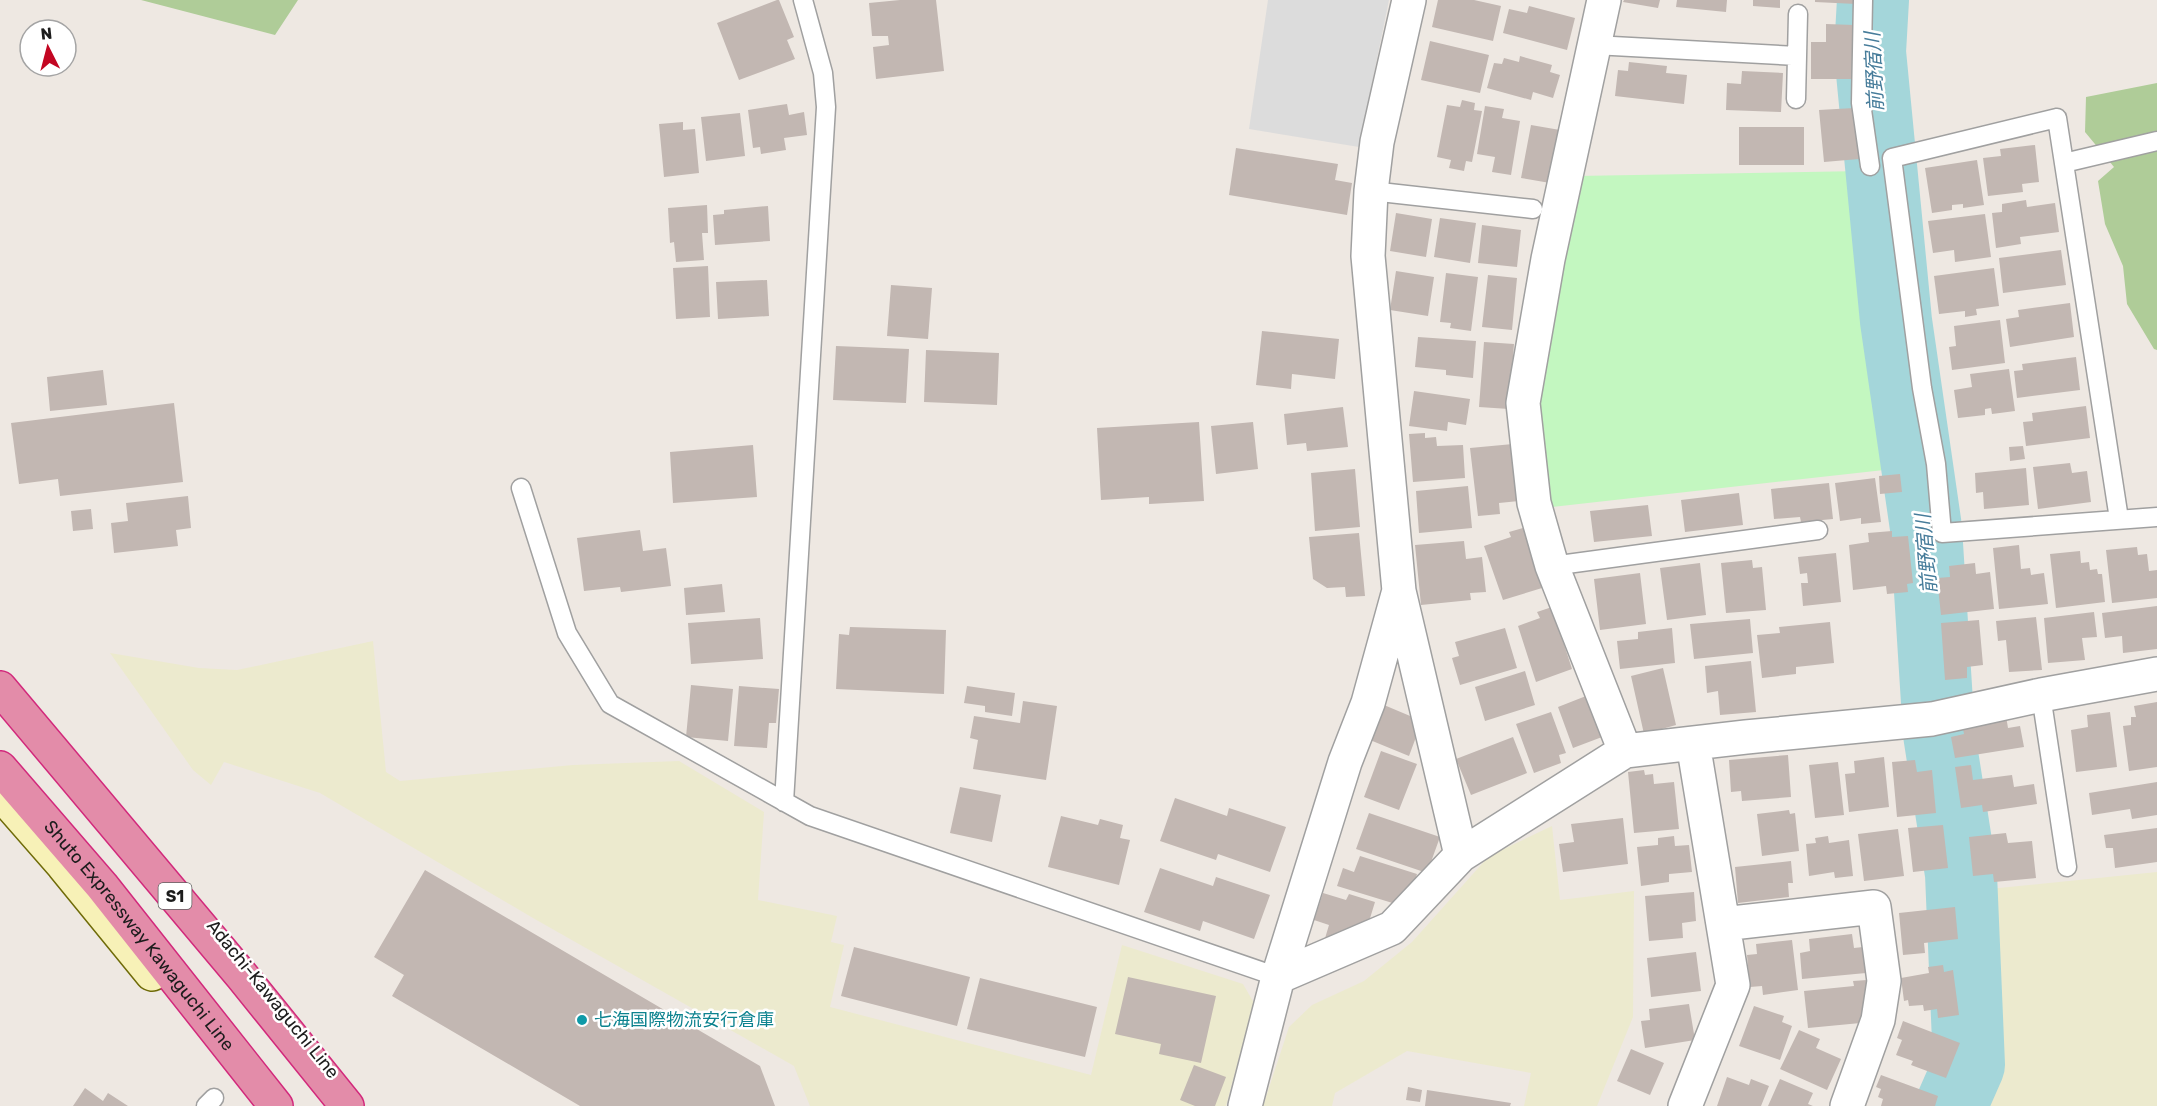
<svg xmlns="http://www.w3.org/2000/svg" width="2157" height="1106" viewBox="0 0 2157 1106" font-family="Rubik,'Noto Sans JP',sans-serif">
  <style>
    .farmland { fill: #eceace }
    .forest { fill: #afcc98 }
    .park { fill: #c3f7c0 }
    .parking { fill: #dcdcdc }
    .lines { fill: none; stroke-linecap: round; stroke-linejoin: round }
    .river { stroke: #a4d6da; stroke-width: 72 }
    .building { fill: #c2b7b2 }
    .lane-casing { stroke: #a0a0a0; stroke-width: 21 }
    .street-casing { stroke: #a0a0a0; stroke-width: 36 }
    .secondary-casing { stroke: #6f6b08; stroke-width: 36 }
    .highway-casing { stroke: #d2297c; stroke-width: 36 }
    .lane { stroke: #fff; stroke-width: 18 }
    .street { stroke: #fff; stroke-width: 33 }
    .secondary { stroke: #f7f1b7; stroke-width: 33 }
    .highway { stroke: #e38ca9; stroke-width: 33 }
    .culture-dot { fill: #0f9aa8; stroke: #fff; stroke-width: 2 }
    .labels { text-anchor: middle; stroke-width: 5; stroke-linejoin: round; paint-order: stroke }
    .shield { fill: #fff; stroke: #606060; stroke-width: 1.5 }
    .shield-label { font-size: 16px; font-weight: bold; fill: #1c1c1c }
    .street-label { font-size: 18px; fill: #1c1c1c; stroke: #fff }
    .culture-label { font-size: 18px; fill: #0d838f; stroke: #fff; text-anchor: start }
    .water-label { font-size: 20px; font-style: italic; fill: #467c9a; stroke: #fff }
  </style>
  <rect width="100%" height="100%" fill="#eee8e2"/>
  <path class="farmland" d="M373,641L386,772L400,781L573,765L679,761L764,812L758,900L837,916L831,942L844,945L830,1007L1091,1075L1122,945L1243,984L1254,1003L1226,1106H810L794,1066L533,918L320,793L224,762L211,785L193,770L110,653L199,668L237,670Z
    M1552,826L1560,900L1634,891L1633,1017L1597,1106H1524L1531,1073L1407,1051L1335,1093L1332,1106H1263L1289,1027L1312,1005L1364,981L1412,942L1489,856Z
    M2157,872V1106H1962L1982,1060L1979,890Z"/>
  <path class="forest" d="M141,0H298L275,35Z
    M2157,83V350L2154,349L2127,304L2123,266L2105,224L2098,181L2114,167L2085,132L2086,97Z"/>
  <path class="park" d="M1862,171L1878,175L1920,466L1552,507L1538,414L1576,176Z"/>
  <path class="parking" d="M1268,0H1389L1359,147L1249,129Z"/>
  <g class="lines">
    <path class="river" d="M1873,0L1870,52L1896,321L1926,528L1939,734L1961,874L1969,1065L1951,1106"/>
  </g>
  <path class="building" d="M777,0H779L794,37L787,40L795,59L739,80L717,23Z
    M900,0H936L944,71L876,79L873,47L889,45L888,36H872L869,3Z
    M1438,0H1474L1501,6L1493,41L1432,27Z
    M1624,0H1660L1658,8L1623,2Z
    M1677,0H1727L1726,12L1676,7Z
    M1753,0H1780V8L1753,6Z
    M1815,0H1856V4L1815,2Z
    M1529,6L1575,18L1567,50L1503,33L1509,9L1527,13Z
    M1826,24L1854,25V79H1811V42H1826Z
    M1430,41L1489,55L1480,93L1421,80Z
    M1520,56L1552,65L1550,72L1560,75L1553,98L1533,92L1531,100L1487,88L1494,63L1502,64L1504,58L1519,62Z
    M1629,62L1667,66L1666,73L1687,75L1684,104L1615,96L1618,70L1628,71Z
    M1742,71L1783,73L1781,112L1726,110L1727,83L1741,84Z
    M1462,100L1475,103L1474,110L1482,111L1472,162L1466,161L1464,171L1449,168L1451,160L1437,157L1447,105L1460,107Z
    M787,104L789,115L804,112L807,135L784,138L786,150L761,154L760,147L753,148L748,110Z
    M1485,106L1504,109L1502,118L1520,121L1511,175L1492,172L1495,157L1477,154Z
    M1854,108L1859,159L1824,162L1819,110Z
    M740,113L745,156L706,161L701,117Z
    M683,122V130L695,129L699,173L664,177L659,124Z
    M1531,125L1560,130L1550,183L1521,178Z
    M1739,127H1804V165H1739Z
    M2035,145L2039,182L2022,184L2023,192L1988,196L1983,158L2001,156L2000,149Z
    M1236,148L1338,164L1335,180L1352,183L1347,215L1229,195Z
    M1977,160L1984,205L1963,208V204L1952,205V210L1932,213L1925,168Z
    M2026,200L2027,207L2055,203L2059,232L2020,237L2021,244L1996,248L1992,213L2002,212V204Z
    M707,205L708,233H702L704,260L676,262L674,242L670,243L668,208Z
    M768,206L770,241L715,245L713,215L724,214V210Z
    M1396,213L1432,219L1426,257L1390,251Z
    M1985,214L1991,257L1955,262L1954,250L1933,253L1928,221Z
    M1440,218L1476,223L1470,263L1434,257Z
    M1482,225L1521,230L1517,267L1478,263Z
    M2061,250L2066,285L2003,293L1999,258Z
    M708,266L710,317L676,319L673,268Z
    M1994,268L1999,306L1976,309L1977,315L1965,317V311L1939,314L1934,276Z
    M1396,271L1434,277L1428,316L1390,310Z
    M1446,273L1478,277L1471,331L1450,328L1451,323L1440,322Z
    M1488,275L1517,278L1512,330L1482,327Z
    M767,280L769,316L718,319L716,282Z
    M891,285L932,288L928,339L887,336Z
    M2070,303L2074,337L2010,347L2006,319L2019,317L2018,310Z
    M2000,320L2005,363L1952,370L1949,347L1956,346L1954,326Z
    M1262,331L1339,339L1335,379L1292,374L1291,389L1256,385Z
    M1418,337L1476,341L1473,378L1446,375V370L1415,367Z
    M1484,342L1514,344L1509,409L1479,407Z
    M836,346L909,349L906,403L833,400Z
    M926,350L999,353L997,405L924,402Z
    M2076,357L2080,390L2017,398L2014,371L2023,370L2022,364Z
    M2009,369L2015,411L1992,414L1991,408L1985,409V415L1958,418L1954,390L1972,387L1970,374Z
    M103,370L107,405L50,411L47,377Z
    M1414,391L1470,399L1466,425L1448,422L1447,431L1409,426Z
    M174,403L183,482L60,496L58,479L19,484L11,423Z
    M2086,406L2090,438L2026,446L2023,422L2033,421L2032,413Z
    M1343,407L1348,447L1307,451L1306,443L1287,445L1284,414Z
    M1199,422L1204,501L1149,504V497L1101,500L1097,428Z
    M1253,422L1258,469L1216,474L1211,426Z
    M1425,433V438L1436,437L1437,446L1463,445L1465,478L1413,482L1409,434Z
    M1513,444L1519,501L1499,503L1500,514L1478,516L1470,448Z
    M753,445L757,497L673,503L670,452Z
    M2023,446L2025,459L2010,461L2009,447Z
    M2070,463L2072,473L2087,471L2091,502L2038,509L2033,467Z
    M2026,468L2029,505L1984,509L1983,492L1976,493L1975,473Z
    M1355,469L1360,527L1315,531L1311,473Z
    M1900,474L1902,492L1880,494L1879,476Z
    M1875,478L1881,522L1861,524V518L1840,521L1835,483Z
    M1829,483L1833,519L1801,522L1800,517L1774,519L1771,489Z
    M1468,486L1472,528L1419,533L1416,491Z
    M1739,493L1743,525L1685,532L1681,500Z
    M188,496L191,528L176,530L178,546L114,553L111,523L128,521L126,503Z
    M1648,505L1652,536L1594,542L1590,511Z
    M91,509L93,529L73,531L71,511Z
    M1523,528L1542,588L1503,600L1484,546L1511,537L1509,532Z
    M640,530L643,551L666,548L671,586L621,592L620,587L584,591L577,538Z
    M1892,531V537L1908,536L1913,583L1907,584L1908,592L1887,594L1886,586L1853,590L1849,545L1869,542L1868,533Z
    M1359,533L1365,596L1346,597L1345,587L1327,588L1313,579L1309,537Z
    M1464,541L1466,559L1482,557L1486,592L1470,593L1471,600L1421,605L1415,545Z
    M2019,545L2021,569L2030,568L2031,575L2044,573L2048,604L1999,609L1993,548Z
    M2137,547L2138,555L2147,554L2149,571L2157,570V598L2112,603L2106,550Z
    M2080,551L2081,563L2089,562L2090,570L2097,569L2098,574H2102L2105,602L2056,608L2050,554Z
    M1836,553L1841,602L1803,606L1801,583H1808L1807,573L1800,574L1798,557Z
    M1752,560L1753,568L1762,567L1766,610L1726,613L1721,563Z
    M1700,563L1706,615L1667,620L1660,568Z
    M1975,563L1976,574L1990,572L1994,609L1941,615L1937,578L1950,577L1949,566Z
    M1640,573L1646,624L1600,630L1594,579Z
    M722,584L725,612L686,615L684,588Z
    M2157,606V649L2123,653L2122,636L2105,638L2102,613Z
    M1552,607L1572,669L1536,682L1518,626L1540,618L1537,612Z
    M2094,612L2097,637L2082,638L2085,660L2048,663L2044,618Z
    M2036,617L2042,670L2009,672L2006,640L1998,641L1996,621Z
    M760,618L763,659L691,664L688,623Z
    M1750,619L1753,653L1694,659L1690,624Z
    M1979,620L1983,665L1967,667V678L1945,680L1941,623Z
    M1830,622L1834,663L1796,667V674L1762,678L1757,635L1780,633L1779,627Z
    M850,627L946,630L944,694L836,689L839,634L849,635Z
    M1505,628L1517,668L1460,685L1452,658L1459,656L1455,642Z
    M1672,628L1675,663L1620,669L1617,641L1638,639V632Z
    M1751,661L1756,712L1720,715L1718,691L1707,693L1705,666Z
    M1663,668L1676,725L1644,734L1631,676Z
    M1525,671L1535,705L1485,721L1475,687Z
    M691,685L733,689L728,741L686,737Z
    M739,686L779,689L776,723H769L767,748L734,746Z
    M967,686L1015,693L1012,716L985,712V706L964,703Z
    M1586,696L1602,737L1573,748L1558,707Z
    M1023,701L1057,706L1046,780L973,769L978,740L970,738L974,716L1020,723Z
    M2157,702V767L2129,771L2123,726L2131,725V717H2136L2134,706Z
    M1384,705L1422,721L1409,756L1370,740Z
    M1551,712L1566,753L1559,755L1561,763L1534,773L1516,724Z
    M2110,712L2117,767L2076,772L2071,730L2088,727L2087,715Z
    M2006,716L2008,728L2020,726L2024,747L1955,758L1951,737L1964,734L1962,724Z
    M1513,737L1527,773L1471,795L1456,759Z
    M1381,751L1417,764L1399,810L1364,797Z
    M1788,755L1791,797L1742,801L1741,791L1731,792L1729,760Z
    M1884,757L1889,807L1849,812L1845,774L1855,773L1854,761Z
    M1915,760L1917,772L1932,770L1936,813L1897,817L1892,762Z
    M1838,762L1844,815L1815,818L1809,765Z
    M1971,765L1973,780L2012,775L2014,787L2034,784L2037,804L1983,812L1982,805L1961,808L1955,767Z
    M1644,770L1645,775L1653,774L1654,784L1674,782L1679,829L1634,833L1628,772Z
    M2157,782V815L2132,819L2130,809L2092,815L2089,793Z
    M960,787L1001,795L992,842L950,833Z
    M1175,798L1227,816L1229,808L1286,827L1270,872L1218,854L1216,860L1160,841Z
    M1789,810L1790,814L1795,813L1799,851L1762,856L1757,814Z
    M1369,813L1440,837L1427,873L1356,849Z
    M1061,816L1098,825L1100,819L1123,825L1120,838L1130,840L1119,885L1048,867Z
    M1623,818L1628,864L1563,872L1559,844L1574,842L1571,824Z
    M1943,825L1948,868L1913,872L1908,828Z
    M2157,828V862L2115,868L2113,848H2106L2104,835Z
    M1898,829L1904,876L1864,881L1858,834Z
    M2006,833L2008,843L2032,841L2036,878L1994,882L1993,874L1973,876L1969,837Z
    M1674,836L1675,846L1689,845L1692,872L1669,874V882L1641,886L1637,847L1658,845V838Z
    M1828,836L1829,843L1849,840L1853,876L1835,878L1834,872L1809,876L1806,844L1816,843L1815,838Z
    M1360,856L1417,874L1410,897L1399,905L1337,886L1343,868L1354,872Z
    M1791,861L1793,883H1788L1789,897L1738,903L1735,867Z
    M1160,868L1213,886L1216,877L1270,895L1254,939L1203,921L1200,931L1144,912Z
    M425,870L760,1066L775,1106H580L392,996L404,975L374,957Z
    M1694,892L1696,921L1682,923L1683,938L1649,941L1645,896Z
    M1323,893L1346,900L1349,894L1375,902L1367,928L1323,945L1329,925L1314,920Z
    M1955,907L1958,939L1924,943L1925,953L1903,955L1899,913Z
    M1852,934L1854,948L1863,947L1866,973L1802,979L1800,953L1810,951L1809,939Z
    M1792,940L1798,990L1763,995L1762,986L1750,987L1747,955L1757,954L1756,944Z
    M854,947L970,977L957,1026L841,996Z
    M1696,952L1701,991L1651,997L1647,958Z
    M1943,965L1944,972L1953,970L1959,1015L1938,1018L1937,1009L1924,1011L1923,1005L1909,1006L1908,1000L1904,1001L1901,978L1929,973L1928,967Z
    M1128,977L1216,996L1201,1063L1159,1054L1161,1044L1115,1034Z
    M980,978L1097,1007L1085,1057L967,1029Z
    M1867,980L1871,1022L1808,1028L1804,991L1854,986L1853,981Z
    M1689,1004L1695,1040L1645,1048L1641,1021L1650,1020L1649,1009Z
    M1754,1006L1784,1016L1782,1022L1792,1026L1780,1060L1739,1046Z
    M1903,1021L1960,1043L1946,1078L1911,1065L1913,1061L1896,1055L1902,1040L1897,1038Z
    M1799,1030L1820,1039L1816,1048L1841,1059L1827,1090L1780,1069Z
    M1631,1049L1664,1063L1650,1095L1617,1081Z
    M1194,1065L1226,1077L1215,1106H1195L1180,1100Z
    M1881,1075L1938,1096L1935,1106H1881L1883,1099L1878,1097L1881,1089L1876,1087Z
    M1727,1077L1749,1085L1751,1079L1769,1086L1761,1106H1717Z
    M1780,1079L1813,1093L1808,1104L1813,1106H1768Z
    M1408,1087L1422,1090L1420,1102L1406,1100Z
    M85,1088L103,1101L108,1093L128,1106H73Z
    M1427,1090L1511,1103L1510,1106H1425Z"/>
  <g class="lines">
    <g class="lane-casing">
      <path id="lane" d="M1863,0L1861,103L1870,166
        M1594,45L1797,56
        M1796,99L1798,14
        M2064,163L2157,141
        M1371,191L1533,209
        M521,488L567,633L610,704L810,816L1278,977
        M2119,519L2057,118L1892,158L1922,388L1936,464L1942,533L2157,517
        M1552,566L1818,530
        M2041,695L2067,867
        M784,802L826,107L823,73L803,0
        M206,1106L214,1098"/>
    </g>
    <g class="street-casing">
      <path id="street" d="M1409,0L1377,142L1371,191L1368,256L1399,591L1461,855
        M1604,0L1548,259L1523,403L1534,503L1552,566L1625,751
        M1723,924L1874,907L1884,981L1878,1020L1847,1106
        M1278,977L1392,928L1461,855L1625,751L1746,737L1932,719L2041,695L2157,674
        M1245,1106L1278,977L1345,762L1368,703L1398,594
        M1685,1106L1733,985L1693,743"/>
    </g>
    <g class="secondary-casing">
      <path id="secondary" d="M0,793L63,865L152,974"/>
    </g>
    <g class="highway-casing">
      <g id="highway">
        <path d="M0,688L242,976L347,1106"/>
        <path id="s1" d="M0,768L102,886L276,1106"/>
      </g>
    </g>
    <use href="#lane" class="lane"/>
    <use href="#street" class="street"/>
    <use href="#secondary" class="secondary"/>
    <use href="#highway" class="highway"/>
  </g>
  <circle class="culture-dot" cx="582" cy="1020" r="6"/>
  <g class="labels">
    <rect class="shield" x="158.5" y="883" width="33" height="26" rx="4.5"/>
    <g class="shield-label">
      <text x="175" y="902">S1</text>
    </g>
    <g class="street-label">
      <text dy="6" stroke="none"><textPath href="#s1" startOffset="218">Shuto Expressway Kawaguchi Line</textPath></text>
      <text transform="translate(273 999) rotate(51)" y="6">Adachi-Kawaguchi Line</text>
    </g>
    <g class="culture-label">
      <text x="594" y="1026">七海国際物流安行倉庫</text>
    </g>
    <g class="water-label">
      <text transform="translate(1874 72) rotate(-93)" y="7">前野宿川</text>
      <text transform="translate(1926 554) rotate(-95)" y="7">前野宿川</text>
    </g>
  </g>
  <g transform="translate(48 48) rotate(354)"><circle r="28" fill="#ffffff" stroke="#a4a4a4" stroke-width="1.5"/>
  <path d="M0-4.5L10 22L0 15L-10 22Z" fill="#c30622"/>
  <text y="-9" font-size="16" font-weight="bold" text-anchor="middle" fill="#1c1c1c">N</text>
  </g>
</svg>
